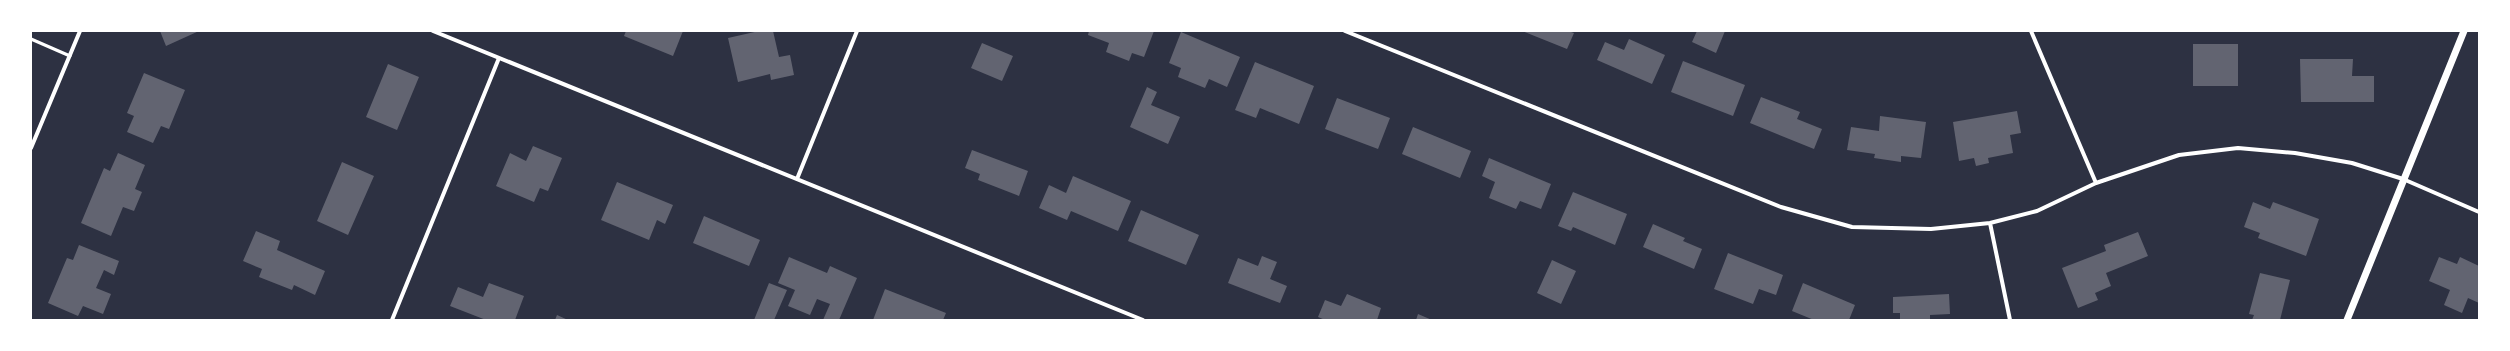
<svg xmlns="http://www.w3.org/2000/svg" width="2510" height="351" viewBox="0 0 2510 351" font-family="Helvetica,sans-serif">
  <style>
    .building { fill: #626471 }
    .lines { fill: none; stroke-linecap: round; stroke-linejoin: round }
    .service { stroke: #fff; stroke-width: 3 }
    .minor { stroke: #fff; stroke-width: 4 }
    .tertiary { stroke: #fff; stroke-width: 7 }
  </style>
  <rect width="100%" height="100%" fill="#2d3142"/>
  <path class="building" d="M160,31H199L166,46Z
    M626,31H683L673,56L624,36Z
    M759,31H773L779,57L790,55L794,75L771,80L770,74L738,82L728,38Z
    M1089,31H1154L1144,57L1132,53L1129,61L1106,52L1109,43L1088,35Z
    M1522,31H1568L1574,33L1567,49Z
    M1697,31H1725L1716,53L1692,42Z
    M1181,32L1240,57L1227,87L1209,79L1205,88L1178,77L1181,68L1169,63Z
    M1629,39L1665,55L1652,84L1597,60L1605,42L1624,50Z
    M982,43L1013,56L1002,81L971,68Z
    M2193,44H2238V86H2193Z
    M2300,59H2353L2352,76H2374V102H2301Z
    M1683,61L1745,85L1733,116L1671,92Z
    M1255,62L1314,86L1299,124L1260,108L1256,118L1235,110Z
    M388,64L419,77L397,130L366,117Z
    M144,73L185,90L169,129L161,126L153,143L127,132L134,116L127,113Z
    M1147,87L1157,92L1151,105L1180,117L1168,144L1130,127Z
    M1761,97L1800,112L1797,119L1822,129L1814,149L1750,123Z
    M1337,98L1390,118L1378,149L1325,129Z
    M2017,111L2021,133L2010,135L2013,153L1988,158L1989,163L1976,166L1974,158L1959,161L1953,122Z
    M1880,116L1926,122L1921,158L1901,156V162L1874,158L1875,154L1847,150L1851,127L1879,131Z
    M1413,127L1471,151L1460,178L1402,154Z
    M533,146L562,158L548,191L540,188L534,202L496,186L510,153L526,161Z
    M972,150L1028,171L1019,196L978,180L980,174L965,168Z
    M118,153L145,165L135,189L142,192L134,211L123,207L111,236L81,223L104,168L110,171Z
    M1489,158L1551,184L1541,209L1520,201L1516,209L1489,198L1495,182L1482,176Z
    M342,162L374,176L348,235L317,221Z
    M1073,176L1131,201L1118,231L1071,211L1067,220L1039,208L1049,185L1066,193Z
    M617,182L673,205L665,224L657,220L649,240L601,220Z
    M1573,192L1627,214L1615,245L1573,227L1571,231L1558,226Z
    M2253,202L2270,209L2273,202L2319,219L2306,256L2258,238L2260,233L2244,227Z
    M1141,210L1199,235L1186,265L1128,241Z
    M704,216L760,240L749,266L693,243Z
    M1653,224L1685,238L1683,241L1702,249L1694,269L1643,247Z
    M256,231L280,241L277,250L325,271L315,295L294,285L292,290L259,277L262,269L243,261Z
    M2138,232L2148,256L2106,273L2111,286L2095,293L2098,300L2078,308L2062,268L2106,251L2104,245Z
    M79,245L119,261L114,275L104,270L96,288L111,294L103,314L83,306L78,316L48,303L67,258L73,260Z
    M1728,253L1783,275L1776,295L1759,289L1753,304L1714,289Z
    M1262,256L1277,262L1270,279L1287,286L1280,303L1228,283L1238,258L1258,266Z
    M789,257L827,273L830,266L857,278L839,320H823L830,304L817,299L810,315L788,306L795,290L778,283Z
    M2439,257L2457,264L2460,257L2479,266V303L2468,298L2462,313L2444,305L2450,290L2429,281Z
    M1552,260L1576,271L1561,304L1537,293Z
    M2260,273L2290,280L2280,320H2252L2254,315L2249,314Z
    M489,283L524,296L515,320H486L450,306L458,287L483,297Z
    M769,283L787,290L774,320H754Z
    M1803,283L1855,305L1849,320H1814L1792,311Z
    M885,289L946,313L943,320H873Z
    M1347,294L1381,308L1377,320H1325L1318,317L1325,300L1341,306Z
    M1949,294L1950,314L1930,315V320H1900V313H1893V297Z
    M1418,314L1432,320H1416Z
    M557,315L568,320H555Z"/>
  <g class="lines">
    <path class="service" d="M31,39L70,56"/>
    <path class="minor" d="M433,31L1143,320
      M1345,31L1781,207L1852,227L1931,229L1990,223L2037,211L2096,183L2179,155L2238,148L2295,153L2352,163L2403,179L2479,212
      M2031,31L2096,183
      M31,148L80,31
      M797,179L857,31
      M1990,223L2010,320
      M392,320L499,58"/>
    <path class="tertiary" d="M2347,320L2464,31"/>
  </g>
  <rect width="2510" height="351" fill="none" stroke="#ffffff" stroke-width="64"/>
</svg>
